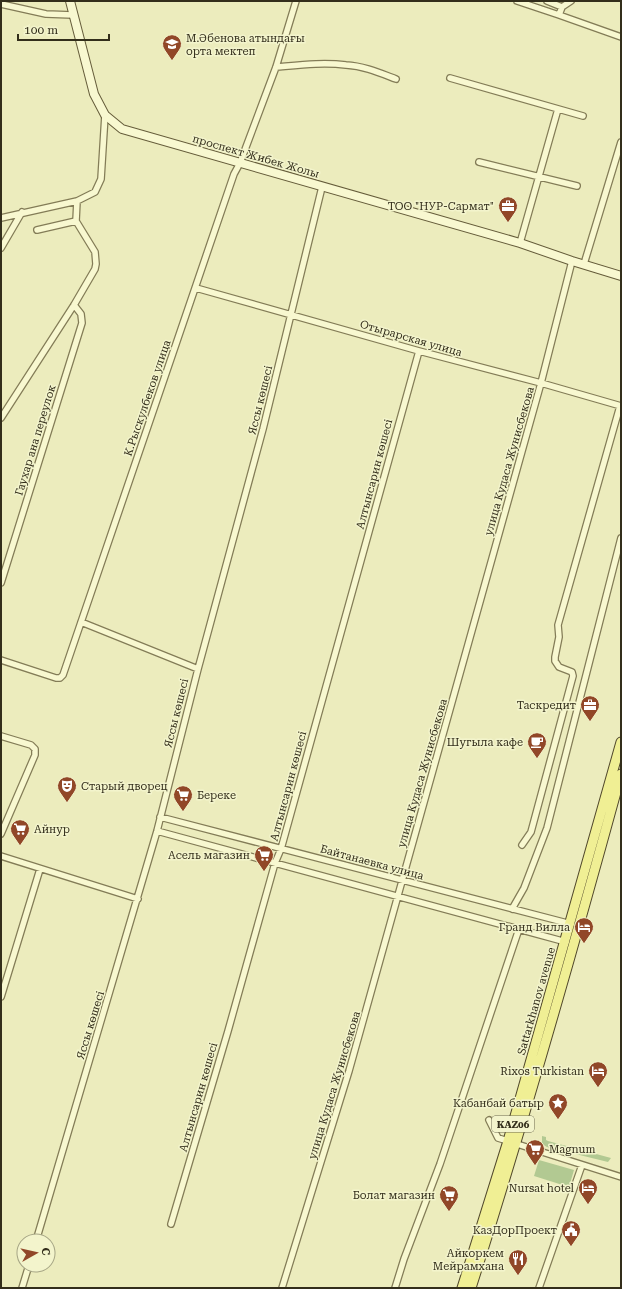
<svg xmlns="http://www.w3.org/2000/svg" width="622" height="1289" viewBox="0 0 622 1289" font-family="'Roboto Serif',serif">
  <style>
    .green { fill: #b2c992 }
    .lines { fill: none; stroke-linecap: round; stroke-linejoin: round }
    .street-casing { stroke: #837c57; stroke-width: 8 }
    .secondary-casing { stroke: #655c3a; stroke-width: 10 }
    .primary-casing { stroke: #51482b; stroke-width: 11 }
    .street { stroke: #f8f8d0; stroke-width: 5.5 }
    .secondary { stroke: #f8f8d0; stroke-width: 8 }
    .primary { stroke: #f0ef94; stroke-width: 9 }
    .labels { text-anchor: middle; stroke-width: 3; stroke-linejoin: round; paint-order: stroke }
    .shield { fill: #f3f4cc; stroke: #6d6950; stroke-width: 1 }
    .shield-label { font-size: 10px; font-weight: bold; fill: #332e1b }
    .poi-label { font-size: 11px; fill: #332e1b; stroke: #f3f4cc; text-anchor: end }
    .street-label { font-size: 11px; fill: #332e1b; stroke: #f3f4cc }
  </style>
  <rect width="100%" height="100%" fill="#ececbd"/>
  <path class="green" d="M542,1136L546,1137V1140L548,1141L611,1158L608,1162L547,1147L542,1144Z
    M539,1160L574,1170L569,1187L534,1176Z"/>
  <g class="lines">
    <g class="street-casing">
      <path id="street" d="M517,1L559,15
        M547,1L562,7L559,15L621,37
        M1,4L46,14L73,15
        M562,7L571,1
        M276,67C299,65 323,62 346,65C364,66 380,73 396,79
        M450,78L583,116
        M479,162L577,186
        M1,218L77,201L95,192L101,179L105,115
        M37,230L76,221
        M520,243L558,109
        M1,248L22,212
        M584,264L621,142
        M196,288L419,351L541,383L621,406
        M1,418L74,305L95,269L96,264L95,252L76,221L77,201
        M1,583L82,323L81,314L74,305
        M81,622L198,669
        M1,660L56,678H60L63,675L234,174L240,163L276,67L296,1
        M1,736L31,745L35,749V755L1,834
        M160,817L571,924
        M157,831L566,942
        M522,845L531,832L573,676L572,672L559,667L555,661V657L559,637L558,625L620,406
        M1,856L138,899
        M512,909L524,888L547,828L621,538
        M1,997L40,869
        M489,1120L498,1138L508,1141
        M517,1144L621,1177
        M171,1224L228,1031L275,863L281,849L419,351
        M36,1241L157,831L198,669L263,429L322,187
        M22,1288L29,1265
        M282,1288L349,1071L541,383L572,261
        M395,1288L404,1259L440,1164L519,929
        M539,1288L582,1165"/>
    </g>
    <g class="secondary-casing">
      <path id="secondary" d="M70,1L94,94L105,115L122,129L520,243L572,261L621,276"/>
    </g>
    <g class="primary-casing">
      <path id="primary" d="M462,1288L508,1141L621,742
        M471,1288C525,1118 574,946 621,774"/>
    </g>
    <use href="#street" class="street"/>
    <use href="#secondary" class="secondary"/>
    <use href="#primary" class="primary"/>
  </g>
  <defs>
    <g id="school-pin" transform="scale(1)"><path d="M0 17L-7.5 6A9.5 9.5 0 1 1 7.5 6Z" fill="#914728" stroke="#f3f4cc"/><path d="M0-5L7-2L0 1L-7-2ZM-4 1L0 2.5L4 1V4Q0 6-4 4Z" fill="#fff"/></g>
    <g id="office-pin" transform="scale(1)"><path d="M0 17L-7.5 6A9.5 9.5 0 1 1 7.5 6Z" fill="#914728" stroke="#f3f4cc"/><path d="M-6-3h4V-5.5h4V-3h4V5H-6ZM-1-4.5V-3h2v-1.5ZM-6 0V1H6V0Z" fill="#fff"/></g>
    <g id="cafe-pin" transform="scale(1)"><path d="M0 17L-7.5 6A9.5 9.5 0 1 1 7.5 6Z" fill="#914728" stroke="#f3f4cc"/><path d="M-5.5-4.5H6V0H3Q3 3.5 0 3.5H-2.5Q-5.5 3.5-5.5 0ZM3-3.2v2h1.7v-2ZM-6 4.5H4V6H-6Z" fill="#fff"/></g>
    <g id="theatre-pin" transform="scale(1)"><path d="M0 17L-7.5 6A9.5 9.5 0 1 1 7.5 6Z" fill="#914728" stroke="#f3f4cc"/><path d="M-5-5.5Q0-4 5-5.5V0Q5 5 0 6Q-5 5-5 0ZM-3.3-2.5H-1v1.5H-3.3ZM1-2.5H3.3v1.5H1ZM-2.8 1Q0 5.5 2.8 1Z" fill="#fff"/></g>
    <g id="supermarket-pin" transform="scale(1)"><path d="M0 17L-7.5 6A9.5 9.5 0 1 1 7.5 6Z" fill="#914728" stroke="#f3f4cc"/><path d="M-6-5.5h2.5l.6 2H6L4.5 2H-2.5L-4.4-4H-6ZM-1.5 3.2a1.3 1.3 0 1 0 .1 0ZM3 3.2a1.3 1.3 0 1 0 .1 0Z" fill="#fff"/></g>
    <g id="hotel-pin" transform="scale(1)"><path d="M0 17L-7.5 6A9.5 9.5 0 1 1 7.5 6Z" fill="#914728" stroke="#f3f4cc"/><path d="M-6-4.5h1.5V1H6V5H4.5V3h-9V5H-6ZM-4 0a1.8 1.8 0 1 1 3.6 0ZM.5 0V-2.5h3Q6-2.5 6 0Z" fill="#fff"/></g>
    <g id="sight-pin" transform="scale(1)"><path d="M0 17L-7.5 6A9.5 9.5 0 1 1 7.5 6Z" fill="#914728" stroke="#f3f4cc"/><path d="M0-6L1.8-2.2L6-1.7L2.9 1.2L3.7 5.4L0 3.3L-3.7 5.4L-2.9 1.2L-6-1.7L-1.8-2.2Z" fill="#fff"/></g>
    <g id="civic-pin" transform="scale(1)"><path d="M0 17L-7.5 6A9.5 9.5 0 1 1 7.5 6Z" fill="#914728" stroke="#f3f4cc"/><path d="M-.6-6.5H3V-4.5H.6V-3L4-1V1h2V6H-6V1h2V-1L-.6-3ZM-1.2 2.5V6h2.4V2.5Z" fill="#fff"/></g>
    <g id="restaurant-pin" transform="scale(1)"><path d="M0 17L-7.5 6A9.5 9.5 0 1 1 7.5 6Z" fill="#914728" stroke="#f3f4cc"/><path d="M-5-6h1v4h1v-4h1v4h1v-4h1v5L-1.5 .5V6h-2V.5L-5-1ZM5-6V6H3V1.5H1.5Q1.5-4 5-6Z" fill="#fff"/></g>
  </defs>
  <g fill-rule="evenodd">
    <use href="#school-pin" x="172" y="44"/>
    <use href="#office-pin" x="508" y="206"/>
    <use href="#office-pin" x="590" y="705"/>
    <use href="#cafe-pin" x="537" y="742"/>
    <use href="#theatre-pin" x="67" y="786"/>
    <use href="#supermarket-pin" x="183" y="795"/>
    <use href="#supermarket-pin" x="20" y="829"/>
    <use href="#supermarket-pin" x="264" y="855"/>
    <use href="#hotel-pin" x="584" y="927"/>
    <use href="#hotel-pin" x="598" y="1071"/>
    <use href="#sight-pin" x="558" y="1103"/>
    <use href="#supermarket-pin" x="535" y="1149"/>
    <use href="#hotel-pin" x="588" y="1188"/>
    <use href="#supermarket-pin" x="449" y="1195"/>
    <use href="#civic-pin" x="571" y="1230"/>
    <use href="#restaurant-pin" x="518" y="1259"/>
  </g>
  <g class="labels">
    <rect class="shield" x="492" y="1116" width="42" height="16" rx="3"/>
    <g class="shield-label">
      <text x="513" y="1128">KАZ06</text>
    </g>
    <g class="poi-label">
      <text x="186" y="42" text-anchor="start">М.Әбенова атындағы<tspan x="186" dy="13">орта мектеп</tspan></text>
      <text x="494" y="210">ТОО "НУР-Сармат"</text>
      <text x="576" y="709">Таскредит</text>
      <text x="523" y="746">Шугыла кафе</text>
      <text x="81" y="790" text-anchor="start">Старый дворец</text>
      <text x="197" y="799" text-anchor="start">Береке</text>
      <text x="34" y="833" text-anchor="start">Айнур</text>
      <text x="250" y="859">Асель магазин</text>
      <text x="570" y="931">Гранд Вилла</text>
      <text x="584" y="1075">Rixos Turkistan</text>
      <text x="544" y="1107">Кабанбай батыр</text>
      <text x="549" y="1153" text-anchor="start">Magnum</text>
      <text x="574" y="1192">Nursat hotel</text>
      <text x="435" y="1199">Болат магазин</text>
      <text x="557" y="1234">КазДорПроект</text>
      <text x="504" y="1257">Айкоркем<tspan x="504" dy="13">Мейрамхана</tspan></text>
    </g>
    <g class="street-label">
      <text transform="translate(256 156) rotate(16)" y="4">проспект Жибек Жолы</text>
      <text transform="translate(411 338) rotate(16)" y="4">Отырарская улица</text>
      <text transform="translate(147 398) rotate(-71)" y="4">К.Рыскулбеков улица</text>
      <text transform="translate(260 400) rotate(-76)" y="4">Яссы көшесі</text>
      <text transform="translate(35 440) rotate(-73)" y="4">Гаухар ана переулок</text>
      <text transform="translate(509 461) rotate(-74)" y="4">улица Кудаса Жунисбекова</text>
      <text transform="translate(374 474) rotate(-75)" y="4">Алтынсарин көшесі</text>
      <text transform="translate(176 713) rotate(-76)" y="4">Яссы көшесі</text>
      <text transform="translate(422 773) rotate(-74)" y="4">улица Кудаса Жунисбекова</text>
      <text transform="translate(288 786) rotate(-75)" y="4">Алтынсарин көшесі</text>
      <text transform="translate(372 862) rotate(15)" y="4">Байтанаевка улица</text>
      <text transform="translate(536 1001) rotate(-74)" y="4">Sattarkhanov avenue</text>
      <text transform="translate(90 1025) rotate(-73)" y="4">Яссы көшесі</text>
      <text transform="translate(334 1085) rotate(-73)" y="4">улица Кудаса Жунисбекова</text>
      <text transform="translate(198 1097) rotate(-74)" y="4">Алтынсарин көшесі</text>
    </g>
  </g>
  <rect width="622" height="1289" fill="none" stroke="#332e1b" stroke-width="4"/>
  <g transform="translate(36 1253) rotate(82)"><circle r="19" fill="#f3f4cc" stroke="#a6a585"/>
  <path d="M0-3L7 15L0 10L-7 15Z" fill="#914728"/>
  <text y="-6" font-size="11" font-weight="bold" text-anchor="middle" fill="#332e1b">С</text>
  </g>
  <path d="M18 34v6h91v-6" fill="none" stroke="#332e1b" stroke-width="2"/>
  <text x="24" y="34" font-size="12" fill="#332e1b" stroke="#f3f4cc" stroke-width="3" paint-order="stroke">100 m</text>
</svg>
